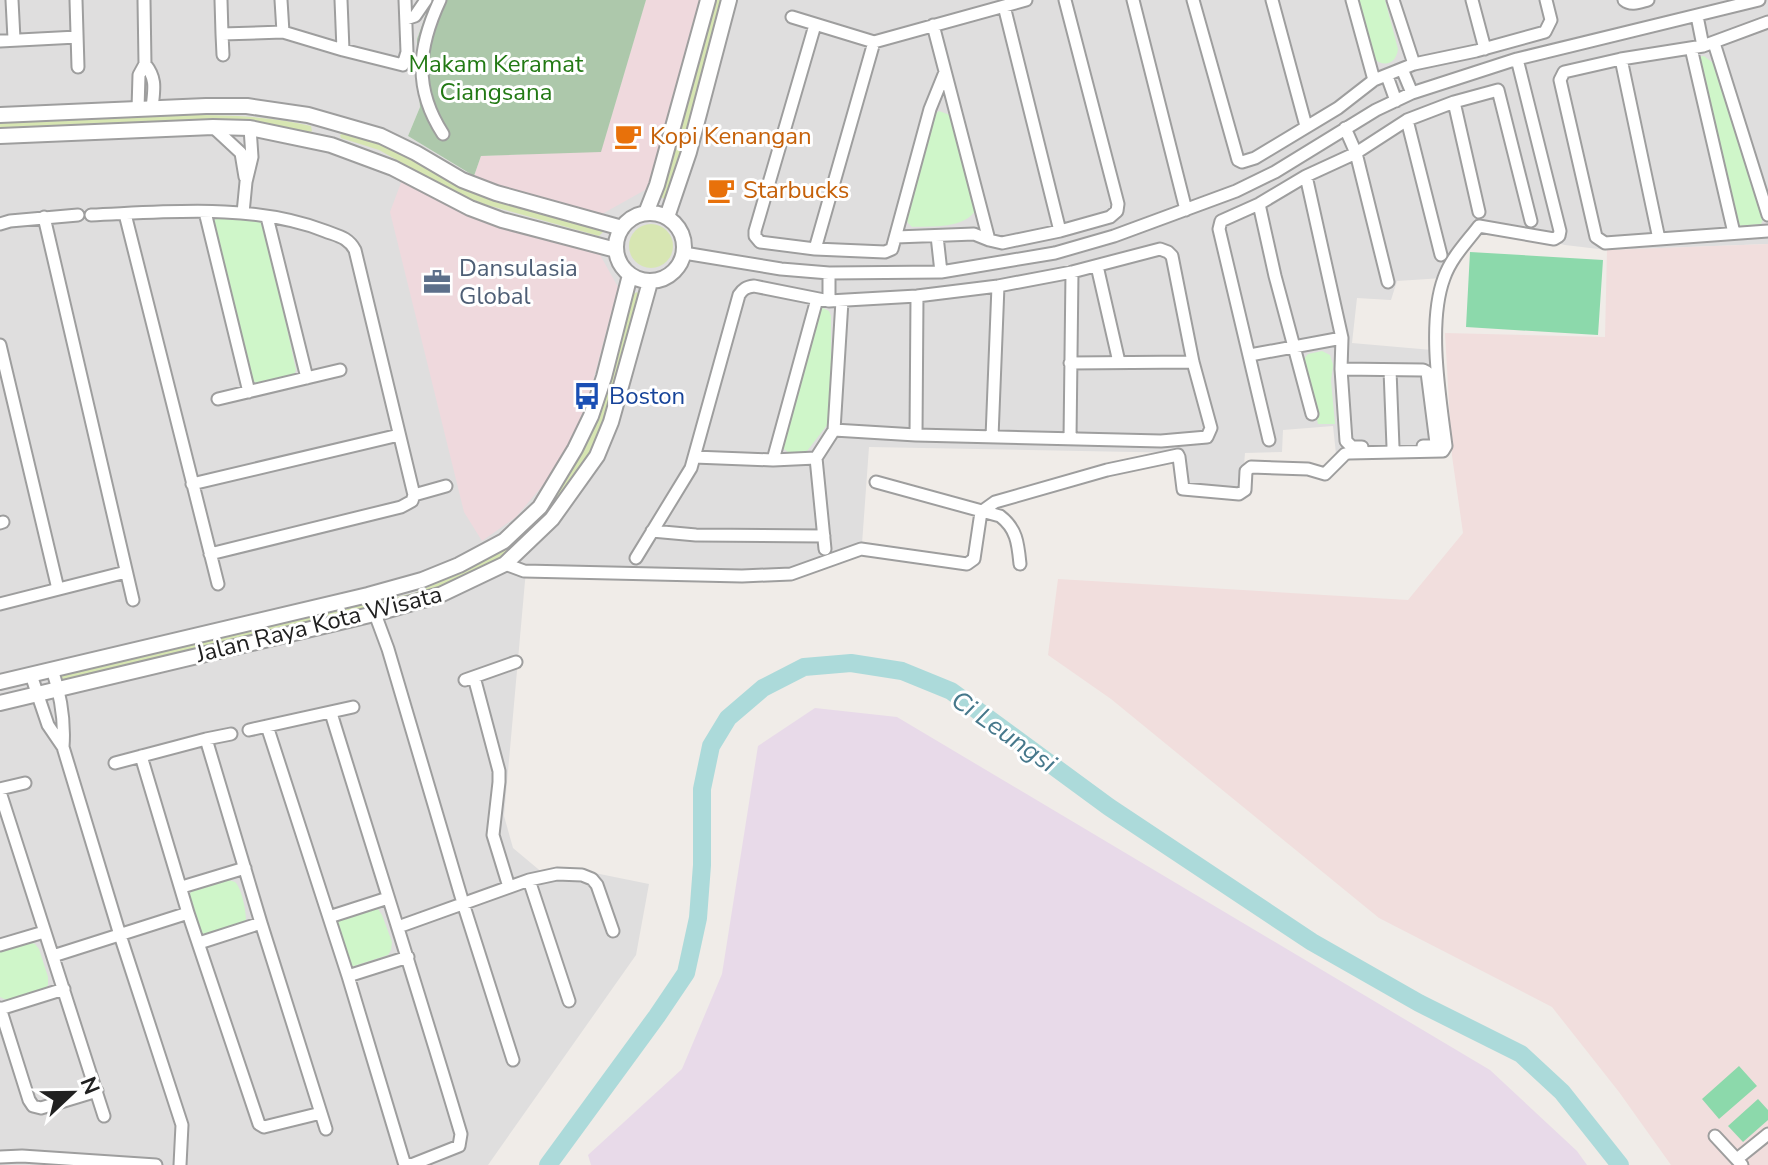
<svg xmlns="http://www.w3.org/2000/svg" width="1768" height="1165" viewBox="0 0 1768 1165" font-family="'Nunito Sans',sans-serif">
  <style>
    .residential { fill: #dfdede }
    .commercial { fill: #efd9dd }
    .industrial { fill: #e8dae9 }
    .military { fill: #f1dedd }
    .grass { fill: #d7e6b2 }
    .cemetery { fill: #adc8ab }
    .park { fill: #cff6c9 }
    .pitch { fill: #8cd9ab }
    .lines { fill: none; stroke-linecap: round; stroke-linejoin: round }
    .river { stroke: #acdada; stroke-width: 18 }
    .minor-casing { stroke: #9e9e9e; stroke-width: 15 }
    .tertiary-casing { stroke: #9e9e9e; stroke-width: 18 }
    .minor { stroke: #fff; stroke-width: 11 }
    .tertiary { stroke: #fff; stroke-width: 14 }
    .labels { text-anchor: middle; stroke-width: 6; stroke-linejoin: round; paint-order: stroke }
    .park-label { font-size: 24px; fill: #227914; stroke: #fff }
    .food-label { font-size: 24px; fill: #c56008; stroke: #fff; text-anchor: start }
    .service-label { font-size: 24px; fill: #4e5e75; stroke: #fff; text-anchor: start }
    .transit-label { font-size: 24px; fill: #164399; stroke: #fff; text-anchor: start }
    .street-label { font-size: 24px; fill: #212121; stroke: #fff }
    .water-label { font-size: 26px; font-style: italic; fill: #46788b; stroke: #fff }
  </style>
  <rect width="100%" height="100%" fill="#f0ece8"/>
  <path class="residential" d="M0,0H431L417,39V74L420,107L408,136L474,176L601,151L646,0H1768V244L1607,250L1565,245L1477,224L1443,278L1397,281L1391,300L1357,298L1352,343L1432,350L1442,452L1336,454L1333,426L1283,430L1282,452L1245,453L1242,490L1186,485V453L869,447L862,544L799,570H526L504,816L513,848L544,874L570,868L649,884L636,955L488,1165H0Z"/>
  <path class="commercial" d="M646,0H699L652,176L645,190L602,214L506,190L474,176L481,156L601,151Z
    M402,180L473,218L579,246L599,253L618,287L588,400L568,447L549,478L516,517L482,541L464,512L390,212Z"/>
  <path class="industrial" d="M815,708L897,717L1490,1070L1577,1151L1587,1165H591L588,1155L682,1069L722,974L758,746Z"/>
  <path class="military" d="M1768,244V1165H1671L1619,1092L1552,1007L1379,918L1111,699L1048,655L1058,579L1408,600L1463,533L1452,456L1445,333L1605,337L1607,250Z"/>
  <path class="grass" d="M714,0H723L670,195L666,199L662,198L660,193L696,75Z
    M161,115C212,115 262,114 311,126L312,131L309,133C273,124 236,123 199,123C132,122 66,127 0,130V123Z
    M343,133H346L382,143L461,187L489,198L601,229L603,232L599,236L487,205L458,194L379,150L341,138L340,135Z
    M629 246a22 22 0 1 1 44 0a22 22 0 1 1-44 0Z
    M637,292L640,297L605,419L594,445L581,470L545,519L499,560L442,591L381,605L384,600L414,593L469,570L494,553L557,492L574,465L597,416L632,295Z
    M368,595L374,614L59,690L52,669Z"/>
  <path class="cemetery" d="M431,0H646L601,152L481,156L474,176L408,136L420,107L417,74V39Z"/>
  <path class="park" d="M1358,0H1385L1398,49C1396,65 1383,68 1372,57Z
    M1704,56L1713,63L1763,220L1761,224L1738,226L1697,57Z
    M939,111L950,115L955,123L976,209C966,229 932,226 912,227L908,223L905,215L932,116Z
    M219,216L259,220L265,227L296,370L294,375L256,383L251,378L213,226L215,220Z
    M823,308L829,311L831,316V420L807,451L792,455L784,449L782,441L819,309Z
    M1322,351L1330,355L1333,365L1331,381L1335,424H1318L1304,359L1308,354Z
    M228,880C231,881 233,881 235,882C242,888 247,915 246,924L206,939L199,936L187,900L192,890Z
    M372,907L378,909L382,915L392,942L391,950L388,955L351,967L345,965L332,924L336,919Z
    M29,942L35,944L39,949L48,977V985L45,989C31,994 13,1005 0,997V951Z"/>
  <path class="pitch" d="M1470,252L1603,260L1598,335L1466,327Z
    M1739,1066L1757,1086L1719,1119L1702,1099Z
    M1758,1099L1768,1110V1120L1743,1142L1728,1126Z"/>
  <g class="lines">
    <path class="river" d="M548,1165L657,1016L686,973L698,918L702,865V789L711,746L728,718L763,688L804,667L851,663L902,671L951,691L1109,807L1312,942L1419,1003L1521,1054L1562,1092L1620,1165"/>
    <g class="minor-casing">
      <path id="minor" d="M12,0L14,39
        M76,0L78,67
        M221,0L222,34L283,32L343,50L403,65L407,52L405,0
        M281,0L283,32
        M341,0L343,50
        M440,0C418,47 413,88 443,134
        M1133,0L1186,210
        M1193,0L1238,160L1242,162L1255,158L1338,108L1374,80L1414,64L1476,51L1545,32L1551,20L1546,0
        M1272,0L1306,126
        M1352,0L1374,80
        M1393,0L1414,64
        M1472,0L1485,49
        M1624,0C1631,6 1640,2 1648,0
        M1004,6L1060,231
        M1697,16L1703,46
        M792,17L874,42L1026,0
        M406,19L415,16L426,0
        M1768,22L1703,46L1621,59L1564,72L1560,80L1596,237L1605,243L1768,231
        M815,25L755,231V236L760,242L815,249L885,252L892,249L930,109L945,72
        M933,25L989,240
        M222,34L223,55
        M0,41L77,37
        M1714,43L1768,215
        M1691,48L1734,233
        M1621,59L1659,239
        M145,64C157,79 154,89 152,108
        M1402,69L1412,93
        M1387,76L1396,101
        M1454,102L1479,212
        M138,109L139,75L145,64L144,0
        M1407,120L1441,255
        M213,127L241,153L245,177
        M1345,128L1356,153L1388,282
        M1306,176L1342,338L1341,369L1346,441L1352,447H1362
        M1259,204L1275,276L1312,414
        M205,212L249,392
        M243,213L246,182L252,157L250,128
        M125,214L218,584
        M91,215C166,212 253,203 325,231C338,236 348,237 355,250L414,495
        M44,217L133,600
        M267,217L307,378
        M0,224L10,221L78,215
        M937,236L941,272
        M896,237L974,234L989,240L1002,243L1060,231L1110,217L1117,211L1118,204L1065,0
        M815,249L874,42
        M684,253L781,269L829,273L941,272L1055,253L1114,236L1236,191L1275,172L1376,110L1412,93L1517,59L1759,0
        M1097,266L1119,362
        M829,273V301
        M0,345L58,589
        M1250,355L1342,338
        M1070,363L1193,362
        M1341,369L1423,370L1427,372L1436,443L1432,446H1423
        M1390,370L1393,447
        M218,399L340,370
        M834,430L842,301
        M916,435L917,296
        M992,437L998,286
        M1070,439L1072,272
        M1269,440L1219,229L1221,221L1259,204L1306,176L1356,153L1407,120L1454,102L1498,90L1531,221
        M694,457L773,460L817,299
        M773,460L816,458
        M876,482L1000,516C1017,529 1018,544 1020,564
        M192,484L399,435
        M0,523L3,522
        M652,531L696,535L824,536
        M210,554L401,507L412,501L414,495L446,486
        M636,558L691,468L739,295C743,289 746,287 754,286L829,301L917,296L998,286L1072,272L1160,249L1168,252L1172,256L1193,362L1211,428L1207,437L1161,441L916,435L834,430L816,458L825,549
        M505,564L524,571L742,576L791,574L861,549L967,564L974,559L981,512L995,502L1107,470L1178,455L1179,457L1183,489L1239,494L1245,490L1246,471L1251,467L1308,469L1325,474L1345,454L1349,453L1443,451L1446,446C1440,398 1427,324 1444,278C1451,258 1466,243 1479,226L1554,239L1559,236L1560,231L1517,59
        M368,595L388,649L463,903L513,1060
        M0,604L126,572
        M52,669C60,693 65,721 63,747L120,935L182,1125L180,1165
        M31,675L48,725L63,747
        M474,677L499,771V782L493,835L509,887
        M465,680L516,662
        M267,726L348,976L404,1162L411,1165L459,1146L461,1134C419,993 374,853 331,713
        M249,730L353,707
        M206,739L261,923L326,1129
        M141,756L188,913L259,1124L264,1127L321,1113
        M115,763L206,739L231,734
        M0,789L25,783
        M0,792L104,1116
        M529,880L569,1001
        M182,887L245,868
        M329,917L388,898
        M398,927L529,880L557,874L582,875L592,879L597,885L613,931
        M199,943L261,923
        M0,945L44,932
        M53,956L188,913
        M348,976L408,957
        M0,1008L29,1100L33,1106L41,1108L97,1091
        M0,1009L64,989
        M1715,1136L1742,1165
        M0,1157L22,1156L156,1165
        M1737,1159L1768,1134"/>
    </g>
    <g class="tertiary-casing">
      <path id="tertiary" d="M0,115L206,106H247L308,115L381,136L416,153L462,180L496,193L622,228
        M0,136L213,127L250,128L331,145L393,168L470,208L502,220L616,250
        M646,213L657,185L708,0
        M616 247a34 34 0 1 1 68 0a34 34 0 1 1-68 0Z
        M667,217L689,152L729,0
        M0,682L368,595L422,580L459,565L504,541L540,507L575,449L591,416L604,377L630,275
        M0,703L374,614L440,595L505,564L552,519L597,456L611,422L650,282"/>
    </g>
    <use href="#minor" class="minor"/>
    <use href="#tertiary" class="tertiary"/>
  </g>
  <defs>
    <g id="cafe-bare" transform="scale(2.16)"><path d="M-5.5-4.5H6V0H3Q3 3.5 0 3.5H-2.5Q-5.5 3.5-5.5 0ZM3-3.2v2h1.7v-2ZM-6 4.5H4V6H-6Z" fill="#e8710a" stroke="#fff" stroke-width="2.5" paint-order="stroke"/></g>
    <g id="office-bare" transform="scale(2.16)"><path d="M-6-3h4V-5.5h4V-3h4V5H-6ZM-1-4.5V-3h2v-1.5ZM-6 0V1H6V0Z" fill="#5c6f8a" stroke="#fff" stroke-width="2.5" paint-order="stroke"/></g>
    <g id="bus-bare" transform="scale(2.16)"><path d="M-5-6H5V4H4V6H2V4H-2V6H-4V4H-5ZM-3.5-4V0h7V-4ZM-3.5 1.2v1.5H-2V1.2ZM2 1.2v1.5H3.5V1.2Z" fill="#1a4fb4" stroke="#fff" stroke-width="2.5" paint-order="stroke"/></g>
  </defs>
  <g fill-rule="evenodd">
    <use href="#cafe-bare" x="628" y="136"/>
    <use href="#cafe-bare" x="721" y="190"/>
    <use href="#office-bare" x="437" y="282"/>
    <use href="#bus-bare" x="587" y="396"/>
  </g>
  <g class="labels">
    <g class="park-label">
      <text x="496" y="72">Makam Keramat<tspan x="496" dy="28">Ciangsana</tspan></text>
    </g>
    <g class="food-label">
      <text x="650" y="144">Kopi Kenangan</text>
      <text x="743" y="198">Starbucks</text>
    </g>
    <g class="service-label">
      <text x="459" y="276">Dansulasia<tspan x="459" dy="28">Global</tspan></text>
    </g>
    <g class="transit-label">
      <text x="609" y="404">Boston</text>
    </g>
    <g class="street-label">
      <text transform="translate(319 624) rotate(-14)" y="8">Jalan Raya Kota Wisata</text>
    </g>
    <g class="water-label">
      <text transform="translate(1004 731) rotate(35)" y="9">Ci Leungsi</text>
    </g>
  </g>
  <g transform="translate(72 1093) rotate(68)" stroke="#ffffff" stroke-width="6" paint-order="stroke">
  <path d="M0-6L14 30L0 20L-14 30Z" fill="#212121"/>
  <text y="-12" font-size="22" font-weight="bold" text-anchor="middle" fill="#212121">N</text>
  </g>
</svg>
